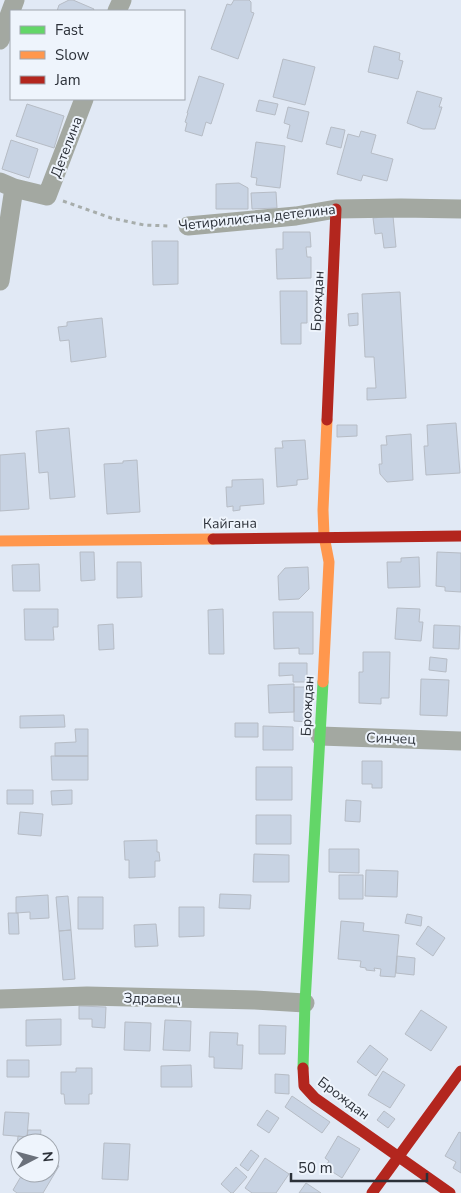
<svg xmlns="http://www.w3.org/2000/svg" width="461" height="1193" viewBox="0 0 461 1193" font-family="'Nunito Sans',sans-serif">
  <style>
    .building { fill: #c8d3e3; stroke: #b6bcc5 }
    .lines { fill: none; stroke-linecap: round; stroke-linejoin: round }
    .path { stroke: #a7adab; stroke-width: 3; stroke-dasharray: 4 4; stroke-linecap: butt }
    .street { stroke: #a3a8a1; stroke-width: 19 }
    .fast { stroke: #63d668; stroke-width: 11 }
    .slow { stroke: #ff974d; stroke-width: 11 }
    .jam { stroke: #b3261e; stroke-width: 11 }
    .labels { text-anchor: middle; stroke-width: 4; stroke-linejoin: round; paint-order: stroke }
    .street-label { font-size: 14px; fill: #2c3139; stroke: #eef4fc }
  </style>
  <rect width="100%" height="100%" fill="#e1e9f5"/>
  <path class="building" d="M69,0H73L94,9L93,11H57L59,5Z
    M234,0H249L251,2V12L254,13L238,59L211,49L227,4L231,5Z
    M374,46L400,53L399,60L403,61L398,79L368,72Z
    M283,59L315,67L305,105L273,97Z
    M199,76L224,84L211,124L206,122L202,136L185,131L187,123L185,122L188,113H187Z
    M417,91L442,98L439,107H442L435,129H423L407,123Z
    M259,100L278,104L275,115L256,111Z
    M27,104L64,116L54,148L16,136Z
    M288,107L309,112L302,142L287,138L290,125L284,123Z
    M331,127L345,130L341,148L326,144Z
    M361,131L376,135L371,153L393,159L387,181L363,175L361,181L337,174L348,134L359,137Z
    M11,140L38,149L29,178L2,169Z
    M256,142L285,146L280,188L256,185L257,178L251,177Z
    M239,183L248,188V209H216V184Z
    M276,192L277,208L252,209L251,193Z
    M393,216L396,247L384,248L382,233L375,234L373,218Z
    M283,232H310L311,247H306L307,257H311V278L277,279L276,249H283Z
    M152,241H178V284L153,285Z
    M280,291H307V323H301V344H281Z
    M400,292L406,398L367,400V388H376L374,357H365L362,294Z
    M358,313V325L349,326L348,314Z
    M102,318L106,357L71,362L69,340L60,341L58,327L67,326V322Z
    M456,423L460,473L426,475L424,446H428L427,425Z
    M337,425H357V436L337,437Z
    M69,428L75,497L50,499L48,472L39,473L36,431Z
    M411,434L413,480L387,482L380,474L379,464H382L381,445H387L386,436Z
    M305,440L308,479L297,480V485L277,487L275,448H283L282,441Z
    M25,453L29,509L0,511V455Z
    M137,460L140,512L107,514L104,464L123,463V461Z
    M263,479L264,504L240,506V510L233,511V506L227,507L226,487H232V480Z
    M80,552H94L95,580L81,581Z
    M437,552L461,553V592L445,591V587L436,586Z
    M419,557L420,587L388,588L387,562H401V558Z
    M117,562H141L142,597L117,598Z
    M39,564L40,591H13L12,565Z
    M308,567L309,589L299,599L279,600L278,576L285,568Z
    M397,608L420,609L419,622H423L421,641L395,639Z
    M24,609H58V627H53L54,640H25Z
    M223,609L224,654H209L208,610Z
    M273,612H313V654H299V648L274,649Z
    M113,624L114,649L99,650L98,625Z
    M434,625L460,626L459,649L433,648Z
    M363,652H390L389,698H381V704L359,703V672H363Z
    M430,657L447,659L446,672L429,670Z
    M279,663H307V682H293V675L279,676Z
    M421,679L449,680L447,716L420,715Z
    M294,684V712L269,713L268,685Z
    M294,687H310V722L294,721Z
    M64,715L65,727L20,728V716Z
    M235,723H258V737H235Z
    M263,726L293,727V750H263Z
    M75,729H88V756H55V743L76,742Z
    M51,756H88V780H52Z
    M362,761H382V788H372V784H362Z
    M256,767H292V800H256Z
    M7,790H33V804H7Z
    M72,790V804L52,805L51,791Z
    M346,800L361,801L360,822L345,821Z
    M20,812L43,814L41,836L18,834Z
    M256,815H291V844H256Z
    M157,840V852H159L160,861H155V877L129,878V860H125L124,841Z
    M329,849H359V873L329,872Z
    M254,854L289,855V882H253Z
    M366,870L398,871L397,897L365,896Z
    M339,875H363V899H339Z
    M220,894L251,895L250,909L219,908Z
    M48,895L49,918L30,919V912L16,913V897Z
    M68,896L71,930L59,931L56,897Z
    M78,897H103V929H78Z
    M179,907H204V936L179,937Z
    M8,913H18L19,934H9Z
    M407,914L422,917L421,926L405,923Z
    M341,921L364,923L363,931L399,935L395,977L380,976L381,969L374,968L375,971L366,970V968L360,967L361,961L338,959Z
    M156,924L158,946L135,947L134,925Z
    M428,926L445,938L433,956L416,944Z
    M71,930L75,979L63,980L59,931Z
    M397,956L415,958L414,975L396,973Z
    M79,1006L106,1007L105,1028L92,1027V1019H79Z
    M421,1010L447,1027L431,1051L405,1034Z
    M61,1019V1045L26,1046V1020Z
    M165,1020L191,1021L190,1051L163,1050Z
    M125,1022L151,1023L150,1051L124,1050Z
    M259,1025L286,1026L285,1054H259Z
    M210,1032L238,1033L237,1045H243L242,1069L214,1068V1057H209Z
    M370,1045L388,1059L376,1076L357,1062Z
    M7,1060H29V1077H7Z
    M191,1065L192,1087H161V1066Z
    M76,1068H92V1094H89V1104H65L64,1094H61V1072H76Z
    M383,1071L405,1085L390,1108L368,1095Z
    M275,1074L289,1075V1094L275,1093Z
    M292,1096L330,1122L322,1133L285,1107Z
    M267,1110L279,1118L269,1133L257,1125Z
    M384,1111L395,1119L388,1128L377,1120Z
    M5,1112L29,1113L27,1137L3,1135Z
    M28,1130H41L40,1143H20V1148H17L18,1136L27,1137Z
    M459,1132L461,1133V1173L453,1168L456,1162L445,1156Z
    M338,1136L360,1149L342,1178L325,1167L329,1161L325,1158Z
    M104,1143L130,1144L128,1180L102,1179Z
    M251,1150L259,1156L248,1171L240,1165Z
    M265,1158L289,1174L276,1193H252L245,1188Z
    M50,1161L59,1166L43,1193H17L13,1190L23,1173H50Z
    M236,1167L247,1177L233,1193H231L221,1184Z
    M306,1183L321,1193H299Z"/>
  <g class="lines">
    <path class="path" d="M63,201L111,218L144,225L170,226"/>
    <path class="street" d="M117,11L122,0
      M0,40L15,0
      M0,182L14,188L47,196L84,99
      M188,226L296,216L336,209L401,208L461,209
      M0,281L14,188
      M320,736L461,741
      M0,999L87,996L255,1000L305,1003"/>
    <path class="fast" d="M303,1068L305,1003L323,682"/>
    <path class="slow" d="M0,541L213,539
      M323,682L329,562L324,536L323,510L327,420"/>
    <path class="jam" d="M327,420L336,209
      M213,539L461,536
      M303,1068L304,1086L315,1098L450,1193
      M372,1193L461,1071"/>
  </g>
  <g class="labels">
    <g class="street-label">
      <text transform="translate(66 147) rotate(-69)" y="5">Детелина</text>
      <text transform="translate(257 217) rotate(-6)" y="5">Четирилистна детелина</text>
      <text transform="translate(317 301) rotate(-87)" y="5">Брождан</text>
      <text transform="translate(230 523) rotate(-1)" y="5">Кайгана</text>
      <text transform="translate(307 706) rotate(-87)" y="5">Брождан</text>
      <text transform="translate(391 738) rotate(2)" y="5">Синчец</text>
      <text transform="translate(152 998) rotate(1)" y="5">Здравец</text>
      <text transform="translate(344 1098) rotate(37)" y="5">Брождан</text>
    </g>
  </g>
  <rect x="10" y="10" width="175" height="90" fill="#eef4fc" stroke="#a0a6ae"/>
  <rect x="20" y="26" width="25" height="8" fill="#63d668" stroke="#a0a6ae"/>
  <text x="55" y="35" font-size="15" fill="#2c3139">Fast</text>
  <rect x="20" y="51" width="25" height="8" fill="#ff974d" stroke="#a0a6ae"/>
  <text x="55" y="60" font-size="15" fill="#2c3139">Slow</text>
  <rect x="20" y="76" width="25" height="8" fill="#b3261e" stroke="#a0a6ae"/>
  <text x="55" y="85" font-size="15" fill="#2c3139">Jam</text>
  <g transform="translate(35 1158) rotate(84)"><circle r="24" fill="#eef4fc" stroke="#a0a6ae"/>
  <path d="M0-4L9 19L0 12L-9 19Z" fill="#6b717b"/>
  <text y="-8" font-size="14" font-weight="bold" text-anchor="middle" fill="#2c3139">N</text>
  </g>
  <path d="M291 1173v8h136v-8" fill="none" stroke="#2c3139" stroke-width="2.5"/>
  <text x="298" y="1173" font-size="15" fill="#2c3139" stroke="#eef4fc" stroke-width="4" paint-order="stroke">50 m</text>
</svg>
